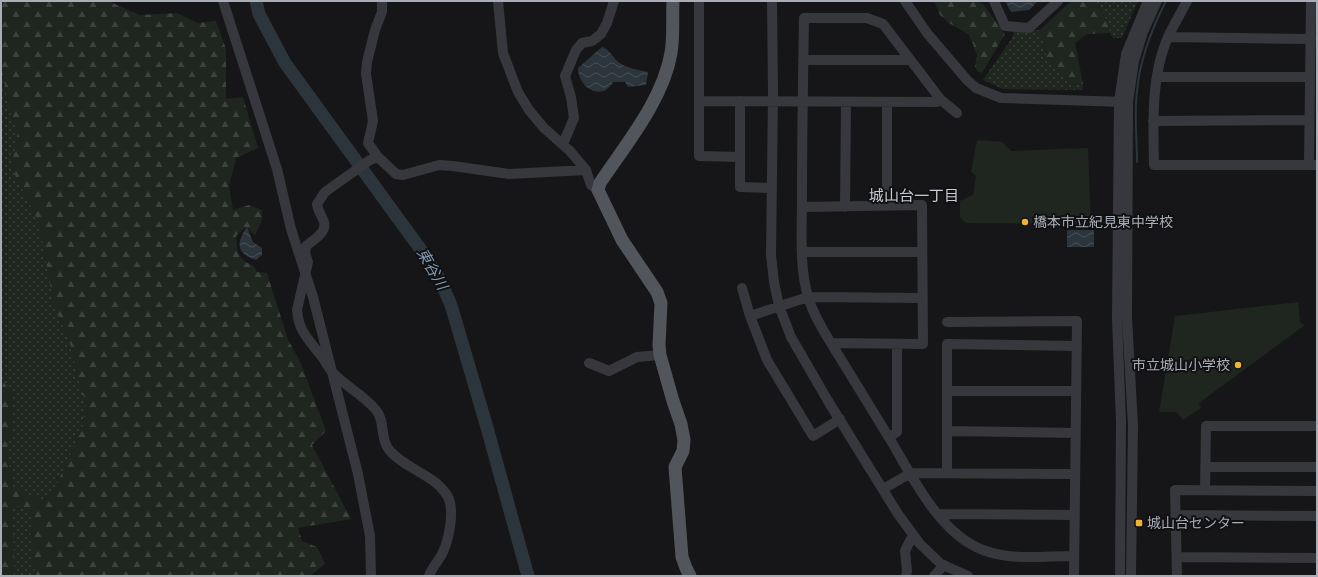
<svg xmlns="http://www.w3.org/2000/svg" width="1318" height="577" viewBox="0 0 1318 577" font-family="'Alegreya Sans','Noto Sans JP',sans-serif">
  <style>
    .grass { fill: url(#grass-dots) }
    .forest { fill: url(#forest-firs) }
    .park { fill: #1e261f }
    .water { fill: url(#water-waves) }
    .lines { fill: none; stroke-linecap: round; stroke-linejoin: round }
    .stream { stroke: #2c353c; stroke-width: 2 }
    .river { stroke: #2c353c; stroke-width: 13 }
    .minor { stroke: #37383d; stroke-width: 10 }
    .major { stroke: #53555c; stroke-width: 13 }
    .poi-dot { fill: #f2b134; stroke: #111113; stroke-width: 1.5 }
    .labels { text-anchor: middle; stroke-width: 4; stroke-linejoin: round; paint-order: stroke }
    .poi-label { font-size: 14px; fill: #a8adb8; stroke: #111113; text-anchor: start }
    .neighbourhood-label { font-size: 15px; fill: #c9ccd4; stroke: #111113 }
    .water-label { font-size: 15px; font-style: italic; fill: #7f9bb3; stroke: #111113 }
  </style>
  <defs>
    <pattern id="grass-dots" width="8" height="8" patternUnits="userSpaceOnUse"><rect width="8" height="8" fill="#1e261f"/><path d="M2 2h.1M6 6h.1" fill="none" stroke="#3c433d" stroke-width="1.8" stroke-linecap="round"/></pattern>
    <pattern id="forest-firs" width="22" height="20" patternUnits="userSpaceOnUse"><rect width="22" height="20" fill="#1e261f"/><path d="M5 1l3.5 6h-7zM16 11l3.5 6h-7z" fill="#3c433d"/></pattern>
    <pattern id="water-waves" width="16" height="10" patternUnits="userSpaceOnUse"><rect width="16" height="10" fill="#2c353c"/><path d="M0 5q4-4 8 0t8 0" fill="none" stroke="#485056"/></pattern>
  </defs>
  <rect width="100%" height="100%" fill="#161618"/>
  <path class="grass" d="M1,1L142,427L85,576H1Z
    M1094,1H1138L1122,38H1113L1110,33L1108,22Z
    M1040,30L1047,57L1069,83L1074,85L1083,84L1082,90L1003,89L983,80L1012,38L1014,31Z"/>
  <path class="forest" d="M1,1H108L140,15L177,13L198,23L216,21L226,49V99L243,97L258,148L236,158L229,186L233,210L249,205L262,210V220L255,235L246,227L236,236C237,245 236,256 246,262C251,265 254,265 257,272L267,273L288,340L300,361L326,431L312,445L351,519L298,528L302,541L317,547L325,564L310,576H35L30,534L32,515L11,502L14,544V576H1V377L12,396V432L7,448L13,486C24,493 34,500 48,499L53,493L83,425L86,404L76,372L72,349L54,305L40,229L35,215L16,178L12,163L18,132L8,108L1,57Z
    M934,1H975L983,4L1005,34L982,73L977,71L975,66L977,55L971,39L968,34L949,23L940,15Z
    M1071,1H1094L1108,22L1110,33L1087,34L1075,43L1083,84L1074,85L1069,83L1047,57L1040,30Z"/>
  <path class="park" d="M977,140L1002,142L1011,151L1088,148L1091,224L966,223L960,217V201L973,195L976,176L971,172Z
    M1298,302L1300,322L1305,325L1199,403L1201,408L1183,420L1176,412H1159L1175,316Z"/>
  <path class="water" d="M1005,1H1038L1029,10L1011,12Z
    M602,47C610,50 612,56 618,62C626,68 639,70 648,72L646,85L628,87L625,82H613C602,102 578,88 578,68Z
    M247,227L253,242L262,248V255L256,260C236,254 236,242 247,227Z
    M1067,230H1094V247H1067Z"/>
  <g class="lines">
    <path class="stream" d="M1137,162C1137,139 1134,114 1137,91C1140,59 1151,30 1166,1"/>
    <path class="river" d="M256,1L259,14L285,63L424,254L440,280L451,305L486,424L528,576"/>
    <path class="minor" d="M223,1L277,169L291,229L313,297L358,474L370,536L371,576
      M382,1V12L375,30L367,62L366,74L373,121L368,143L378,157L396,174L403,175L439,165L453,166L509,174L586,170
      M498,1L503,53L518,92L529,110L544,128L570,151L586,170L591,185L598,190
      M699,1V156L740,157
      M772,1L773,93L771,255L774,282L779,306L791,337L828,401L898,514L920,544L941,564L968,576
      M905,1L927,33L967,80L976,88L1001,98L1125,102
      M994,1L1005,26L1029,28L1058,1
      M1187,1C1181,13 1174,24 1168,37C1151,75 1153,124 1154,165H1317
      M1168,37L1311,39
      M803,60H909
      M1158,77H1310
      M699,101L937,102
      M740,101V187L772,188
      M887,102V206
      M957,113L941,100L883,24L867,18H804C803,78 802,137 802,197C802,230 799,265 808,297C813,313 822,329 831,343C850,374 869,405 888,436C912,475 938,533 983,550C1012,561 1043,556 1073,556
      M1153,121L1309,120
      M563,144L574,118L571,97L565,76L576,50L582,43L592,41L601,34L607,23L614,1
      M378,157L370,160L325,192L317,204C318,211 322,216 324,222C327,233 313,240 306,246L305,253L308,262L297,310C299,331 306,336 318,352C324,358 327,366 332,372C345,386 364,395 376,410C386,422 379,440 391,452C403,465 421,471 436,483C440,486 447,494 449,499C454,513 449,539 443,552C439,561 432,567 429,576
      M1309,165L1311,1
      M802,207L922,205L923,344L831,343
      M845,207L846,102
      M802,252H922
      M742,288L750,316L767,360L813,436L840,419
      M750,316L808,297L922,298
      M947,322L1077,321L1074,576
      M589,363L609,371L637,357L660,355
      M947,391H1076
      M947,431L1075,433
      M889,437L897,432V344
      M1206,467H1317
      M947,473V344L1076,346
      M883,489L911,473L1074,474
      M1205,490L1206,426H1317
      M938,514L1074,515
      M1176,515L1317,516
      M1177,557L1317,558
      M906,576L907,571L905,551L913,535
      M934,576L944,565
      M1120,576L1121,422L1117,318L1119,102L1126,54L1148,1
      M1131,576L1133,426L1127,317L1128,102L1134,61L1143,32L1157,1
      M1177,576L1175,490L1317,491"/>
    <path class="major" d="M673,1C672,18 674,36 671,53C663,100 626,144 600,183L598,190L622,240L657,292L661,303L659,345L660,355L673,401L681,424L684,440L683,451L675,467L682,557L686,568L690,576"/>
  </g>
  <g class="poi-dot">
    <circle cx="1025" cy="222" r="4"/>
    <circle cx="1238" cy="365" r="4"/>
    <rect x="1135" y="519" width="8" height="8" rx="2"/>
  </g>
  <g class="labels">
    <g class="poi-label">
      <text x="1033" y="227">橋本市立紀見東中学校</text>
      <text x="1230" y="370" text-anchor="end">市立城山小学校</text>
      <text x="1147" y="528">城山台センター</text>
    </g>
    <g class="neighbourhood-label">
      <text x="914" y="201">城山台一丁目</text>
    </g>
    <g class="water-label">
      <text transform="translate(432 269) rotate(60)" y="5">東谷川</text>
    </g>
  </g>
  <rect width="1318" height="577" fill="none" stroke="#a8adb8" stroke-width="4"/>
</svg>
